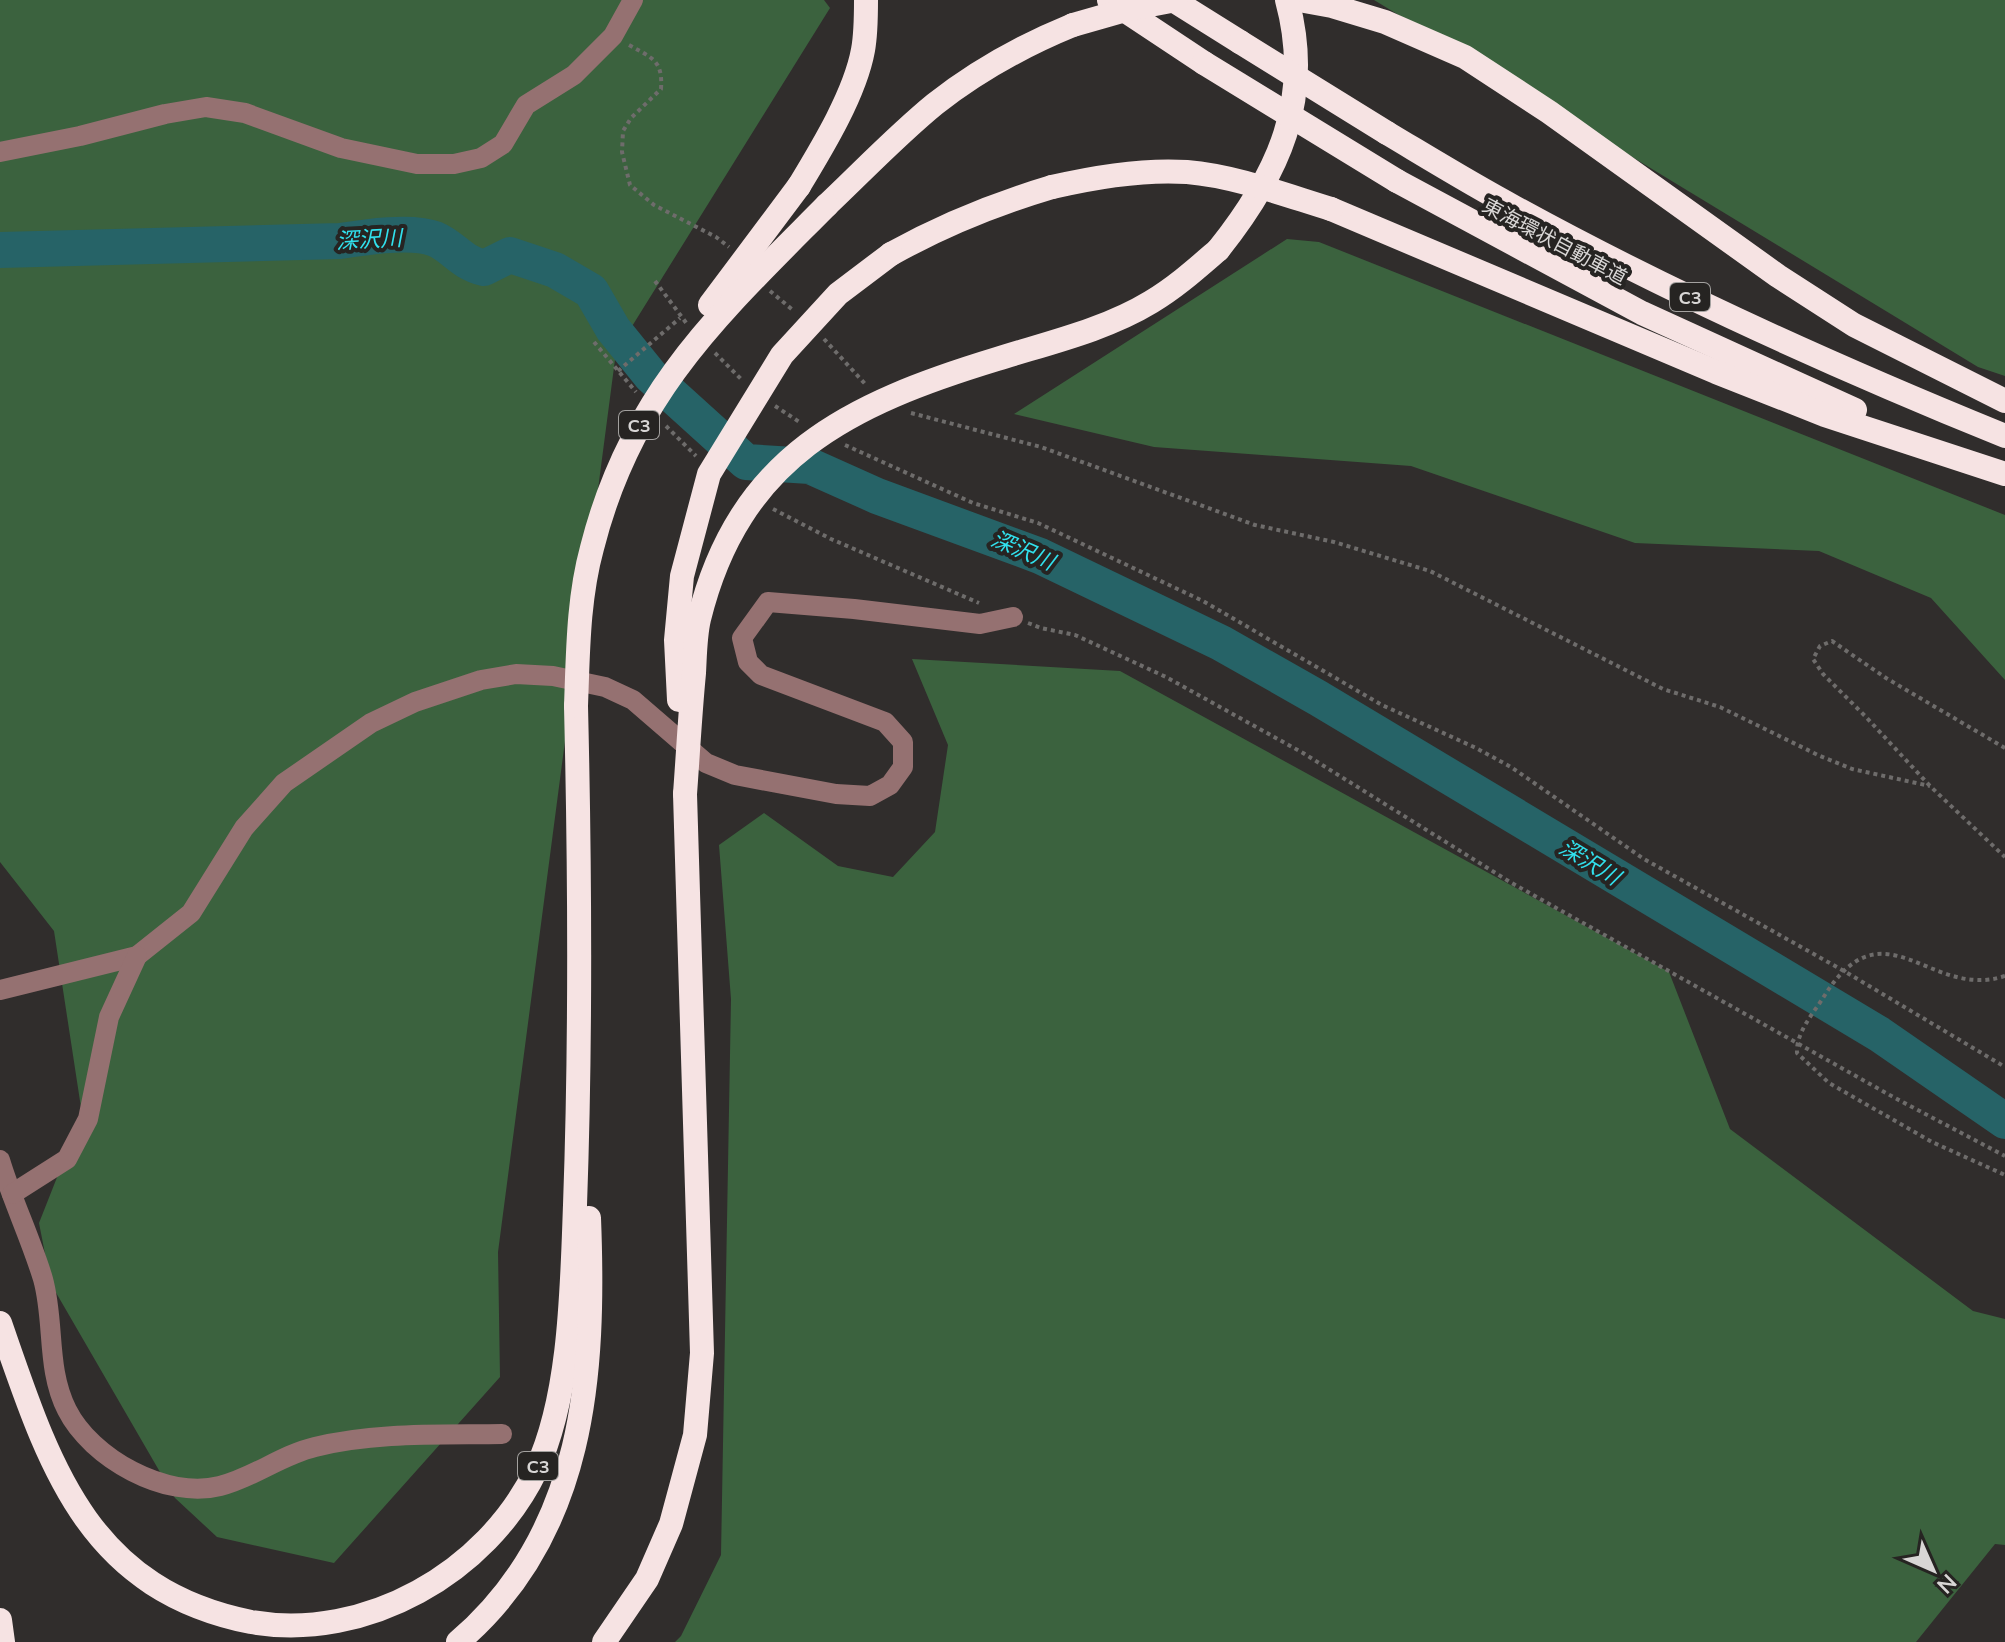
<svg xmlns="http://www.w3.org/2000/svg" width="2005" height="1642" font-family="Mulish,'Noto Sans JP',sans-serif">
<rect width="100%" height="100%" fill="#302d2c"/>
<g fill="#3b623e">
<polygon points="0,0 824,0 830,8 616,352 498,1252 500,1377 334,1563 217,1537 175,1498 51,1284 39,1223 82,1114 54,931 0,862"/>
<polygon points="1374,0 2005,0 2005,376 1978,367"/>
<polygon points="1287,239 1319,242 2005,515 2005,680 1931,598 1819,551 1635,543 1411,466 1154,447 1014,414"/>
<polygon points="912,659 1120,671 1669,972 1730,1129 1973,1311 2005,1319 2005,1545 1995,1544 1916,1642 675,1642 681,1636 721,1555 731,999 719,845 764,813 838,866 893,877 935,832 948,745"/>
</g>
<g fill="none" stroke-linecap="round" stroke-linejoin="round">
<path stroke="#266367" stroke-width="36" d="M0 250 340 241C365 237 412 230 435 239 454 247 460 262 484 268L510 255 555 270 591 291 613 329 651 376 746 462 810 466 877 496 1040 556 1221 643 1318 698 1879 1034 2005 1121"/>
<g stroke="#6e6c6b" stroke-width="4" stroke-dasharray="4 4" stroke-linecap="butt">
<path d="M629 45C652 58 663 60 661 89L631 118 623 131 622 152 630 185 654 205 716 237 729 247"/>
<polyline points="655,281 687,324"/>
<polyline points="770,291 794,311"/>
<polyline points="824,339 867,386"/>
<polyline points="594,342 636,392"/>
<polyline points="715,353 743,381"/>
<polyline points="618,371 680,318"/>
<polyline points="775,406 801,423"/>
<polyline points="911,413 1041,447 1255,525 1334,542 1430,571 1663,689 1720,707 1820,756 1852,769 1930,786"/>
<polyline points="666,426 696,456"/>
<polyline points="845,445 973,503 1038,523 1203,601 1382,705 1476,748 1511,767 1644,859 1844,971 2005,1067"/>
<polyline points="773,509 831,539 979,603"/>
<polyline points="1028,623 1041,628 1075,635 1166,677 1303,753 1510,882 1895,1098 2005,1156"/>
<polyline points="2005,748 1886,678 1832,641 1820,646 1813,659 1823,674 1866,717 1930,786 2005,857"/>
<path d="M2005 976C1929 1001 1884 899 1823 998 1812 1015 1796 1033 1797 1053L1829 1083 1932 1142 2005 1175"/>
</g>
<g stroke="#957171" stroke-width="20">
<polyline points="0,152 80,136 165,114 206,107 245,113 341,148 417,164 454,164 481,158 503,144 526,105 574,75 613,36 633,0"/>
<polyline points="0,990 137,956 191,913 244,828 284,783 371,723 415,702 481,680 516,674 553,676 605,687 633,700 706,763 735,775 836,794 870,796 890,785 903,767 903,742 885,722 761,675 748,662 742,638 768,602 854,609 980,624 1013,617"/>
<path d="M0 1160C12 1200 31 1239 43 1279 55 1322 46 1369 67 1410 91 1458 166 1500 220 1486 253 1478 281 1455 315 1447 375 1432 441 1435 502 1434"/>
<polyline points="12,1194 67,1159 88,1119 109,1017 137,956"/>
</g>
<g stroke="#f6e3e3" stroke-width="24">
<polyline points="1109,0 1204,63"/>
<polyline points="1173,0 1240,42"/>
<polyline points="1299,0 1332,6 1385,22 1465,57 1549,112 1778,276 1854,325 2005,401"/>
<path d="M1387 133C1429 158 1471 184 1514 207 1672 294 1838 368 2005 436"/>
<polyline points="1397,181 1642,313 1855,410"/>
<path d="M799 186C822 148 855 94 863 50 866 34 866 16 866 0"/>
<path d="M827 205C862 172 897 135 935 104 977 71 1024 45 1073 25"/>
<polyline points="1331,209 1716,372 1825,415 2005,474"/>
<path d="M1218 250C1278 175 1314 99 1287 0"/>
<path d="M891 254C943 225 995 204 1052 187"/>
<path d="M0 1323C49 1464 86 1589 251 1622 366 1642 487 1572 536 1470 571 1396 572 1286 575 1205 581 1039 580 872 576 706"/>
<polyline points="0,1620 3,1642"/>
<path d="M458 1642C586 1533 595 1373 589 1218"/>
<polyline points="604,1642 647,1579 671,1524 695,1435 702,1353 685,794"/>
</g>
<g stroke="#f6e3e3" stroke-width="24">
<polyline points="1073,25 1129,9 1176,0"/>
<polyline points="1240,42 1387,133"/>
<polyline points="1204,63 1397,181"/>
<path d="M1052 187C1095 177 1143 169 1187 172 1235 176 1285 195 1331 209"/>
<polyline points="710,305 799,186"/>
<polyline points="679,700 676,640 682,576 709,474 782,355 838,294 891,254"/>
<path d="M576 706C578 653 578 599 592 548 631 393 719 314 827 205"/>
<path d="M685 794C688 754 690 714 694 673 695 655 695 636 699 619 739 456 849 404 997 359 1048 343 1105 330 1151 302 1176 287 1196 269 1218 250"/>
</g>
</g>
<g text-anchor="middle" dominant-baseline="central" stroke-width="8" stroke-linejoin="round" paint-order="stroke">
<g fill="#262422" stroke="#a3a19f" stroke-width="2">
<rect x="1670" y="283" width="40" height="28" rx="6"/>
<rect x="619" y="411" width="40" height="28" rx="6"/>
<rect x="518" y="1452" width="40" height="28" rx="6"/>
</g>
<g font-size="18" font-weight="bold" fill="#d8d6d5">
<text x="1690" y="297">C3</text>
<text x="639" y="425">C3</text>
<text x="538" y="1466">C3</text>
</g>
<g font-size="20" fill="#d8d6d5" stroke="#262422">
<text transform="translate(1555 241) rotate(28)">東海環状自動車道</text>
</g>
<g font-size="22" font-style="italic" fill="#31e1ed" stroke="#262422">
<text transform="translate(369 239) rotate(-3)">深沢川</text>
<text transform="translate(1023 550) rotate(23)">深沢川</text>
<text transform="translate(1590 862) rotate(31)">深沢川</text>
</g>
</g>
<g transform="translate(1933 1570) rotate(135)" stroke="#262422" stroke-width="6" paint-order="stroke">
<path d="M0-6L14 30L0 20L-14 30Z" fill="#d8d6d5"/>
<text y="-12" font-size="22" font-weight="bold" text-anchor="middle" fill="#d8d6d5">N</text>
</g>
</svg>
